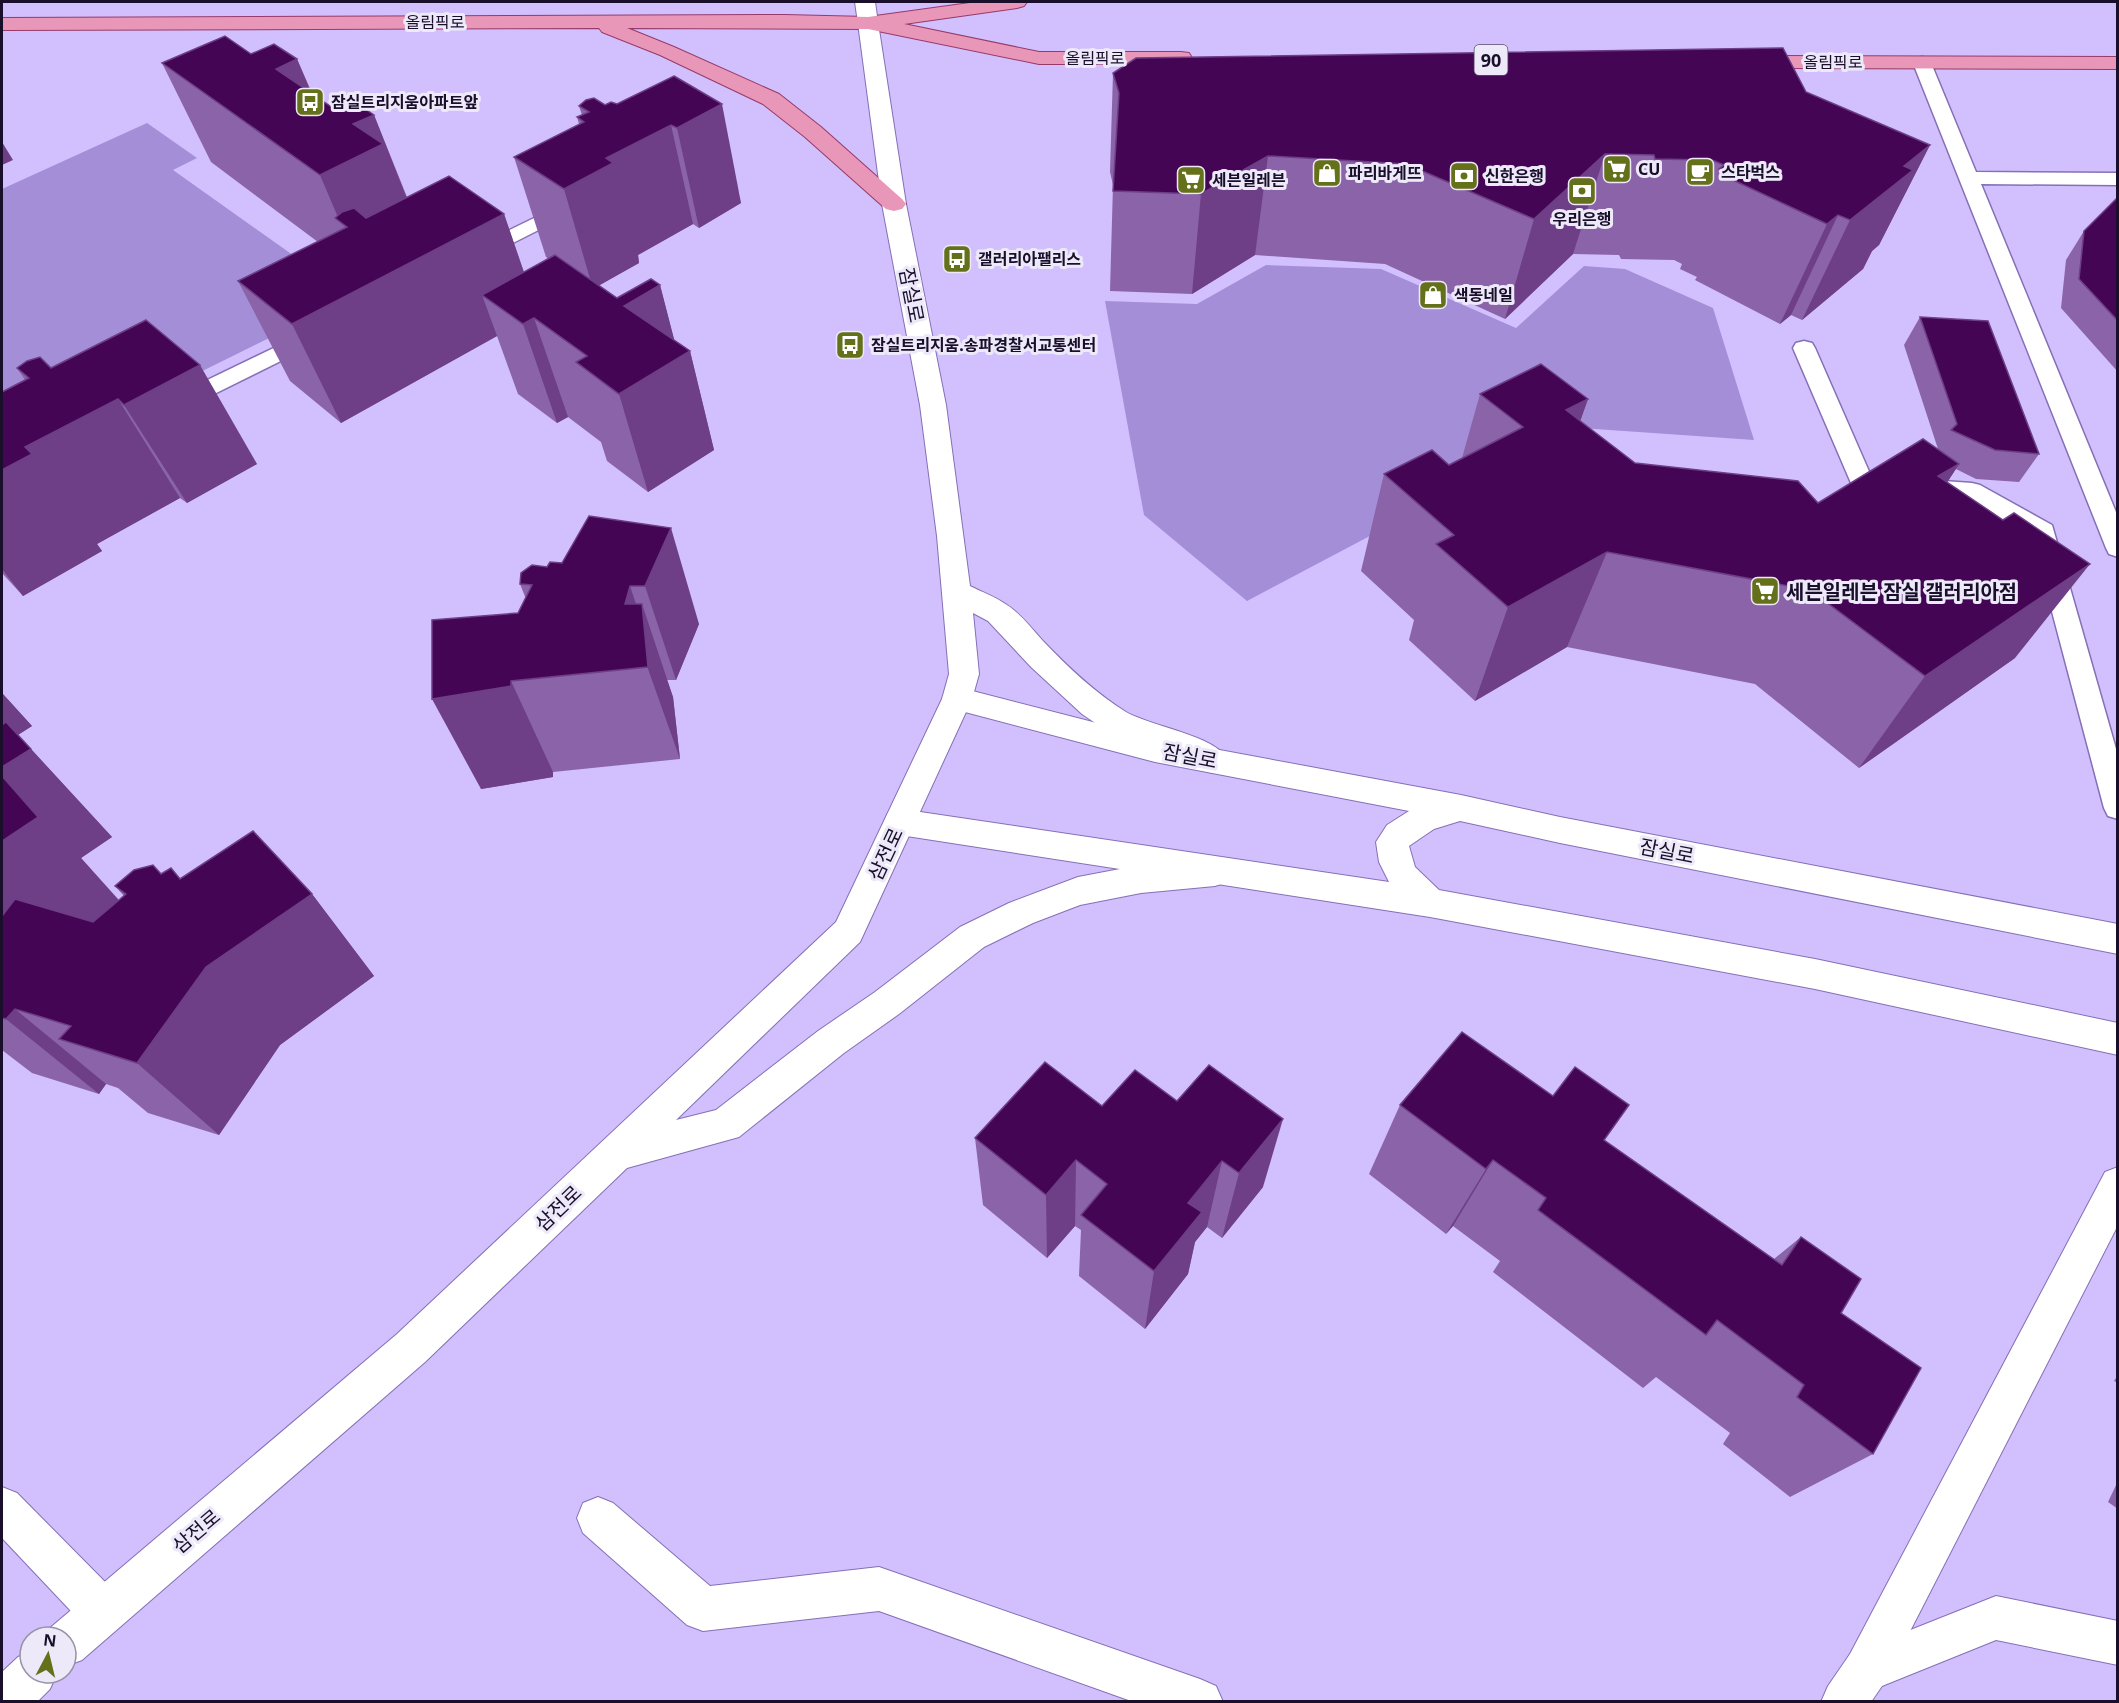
<svg xmlns="http://www.w3.org/2000/svg" width="2119" height="1703" font-family="'Noto Sans','Noto Sans KR',sans-serif">
<rect width="100%" height="100%" fill="#d1c0fd"/>
<g fill="#a48ed8">
<polygon points="147,123 197,158 173,170 352,297 2,470 2,189"/>
<polygon points="1266,265 1381,269 1516,328 1584,266 1625,269 1713,308 1754,440 1566,427 1438,500 1247,601 1144,515 1105,301 1197,304"/>
</g>
<g fill="none" stroke-linecap="round" stroke-linejoin="round">
<g stroke="#856fb6" stroke-width="3">
<g id="service">
<polygon points="1922,57 1929,59 1931,63 1976,172 2118,173 2118,185 1981,184 2118,517 2118,557 2109,554 2106,548 1913,63 1915,59"/>
<polygon points="571,200 578,202 581,206 578,210 485,257 478,259 471,257 468,253 471,249"/>
<polygon points="311,330 319,332 322,337 319,342 186,408 178,411 170,408 167,403 170,398"/>
<polygon points="1804,341 1812,343 1815,348 1871,476 1972,483 1980,485 2052,525 2118,756 2118,819 2108,816 2104,808 2032,536 1967,499 1854,490 1793,348 1796,343"/>
</g>
</g>
<g stroke="#856fb6" stroke-width="2">
<g id="pedestrian">
<polygon points="2118,1167 2118,1225 1882,1686 1866,1693 1850,1686 1843,1670 1850,1654 2105,1172"/>
<polygon points="598,1497 613,1503 710,1586 879,1567 1200,1679 1216,1686 1223,1702 1134,1702 879,1611 703,1631 687,1625 583,1533 577,1518 583,1503"/>
</g>
</g>
<g stroke="#856fb6" stroke-width="2">
<g id="minor">
<polygon points="2,1487 17,1493 118,1595 124,1611 118,1627 102,1633 86,1627 2,1538"/>
<polygon points="1996,1596 2118,1621 2118,1665 1996,1640 1882,1686 1871,1702 1821,1702 1828,1686 1850,1654"/>
</g>
</g>
<g stroke="#856fb6" stroke-width="2">
<g id="tertiary">
<polygon points="855,2 875,2 878,23 875,27 868,29 861,27 858,23"/>
<polygon points="957,687 1155,738 1461,795 1560,817 2118,924 2118,954 1560,843 1460,821 1434,829 1409,846 1415,867 1439,890 1815,959 2118,1023 2118,1055 1815,989 1430,917 900,835 888,831 884,822 888,813 900,809 1389,882 1379,862 1376,842 1387,825 1409,811 1155,762 946,707 942,699 946,691"/>
</g>
</g>
<g stroke="#856fb6" stroke-width="2">
<g id="secondary">
<path d="M868 17 875 19 878 23 906 204 946 405 970 586C982 592 996 597 1007 605 1020 613 1032 629 1043 641 1068 667 1095 693 1126 712 1152 727 1215 735 1228 760L1223 769 1212 773 1178 757 1147 748 1107 731 1082 714 1031 667 988 621 973 613 979 674 972 699 860 942 676 1120 716 1110 818 1031 875 992 960 927 1009 903 1078 877 1141 865 1215 858 1227 862 1232 872 1227 882 1215 886 1141 893 1080 905 1033 923 984 947 899 1014 844 1053 739 1137 627 1168 425 1362 82 1660 66 1666V1637H47L50 1628 397 1334 836 922 942 699 949 674 937 536 920 405 882 204 858 23 861 19Z"/>
<polygon points="30,1652 30,1673 57,1673 50,1689 37,1702 2,1702 2,1672 18,1657"/>
</g>
</g>
<g stroke="#963a69" stroke-width="2">
<g id="primary">
<polygon points="977,2 1027,2 1024,6 1017,8 904,24 1039,52 1181,52 1189,53 1192,58 1189,63 1181,64 1039,64 868,29 627,28 674,47 779,94 821,127 902,199 906,204 902,209 894,211 886,209 805,137 763,104 660,55 602,32 599,28 2,30 2,18 785,15 868,17"/>
<polygon points="1745,56 2118,57 2118,69 1745,68 1737,67 1734,62 1737,57"/>
</g>
</g>
<use href="#service" fill="#fff" fill-rule="evenodd"/>
<use href="#pedestrian" fill="#fff" fill-rule="evenodd"/>
<use href="#minor" fill="#fff" fill-rule="evenodd"/>
<use href="#tertiary" fill="#fff" fill-rule="evenodd"/>
<use href="#secondary" fill="#fff" fill-rule="evenodd"/>
<use href="#primary" fill="#e997b9" fill-rule="evenodd"/>
</g>
<g fill="#8a63a8">
<polygon points="251,54 297,59 312,93 333,108 374,115 407,197 504,214 524,272 549,259 546,257 514,157 579,124 577,117 582,115 579,106 617,104 674,76 741,203 699,228 693,224 638,255 639,263 599,285 617,298 660,285 674,340 690,351 714,450 648,492 607,461 601,442 568,417 557,423 518,394 497,336 341,423 290,381 238,281 318,242 211,162 162,63"/>
<polygon points="1113,73 1806,92 1930,145 1879,245 1872,251 1863,269 1802,320 1791,315 1780,324 1695,280 1697,277 1680,269 1682,264 1674,260 1621,259 1619,255 1573,254 1505,319 1385,264 1255,255 1192,294 1110,291 1113,185 1110,172"/>
<polygon points="2118,197 2118,372 2061,308 2066,260 2084,231"/>
<polygon points="1920,317 2039,454 2019,482 1976,479 1956,469 1947,482 2015,658 1859,768 1755,684 1567,647 1475,701 1409,640 1414,620 1361,571 1384,474 1449,465 1462,458 1480,394 1588,399 1580,421 1635,463 1818,503 1938,449 1904,345"/>
<polygon points="17,368 51,368 257,464 187,503 180,498 97,544 102,551 23,596 2,573 2,392 25,380"/>
<polygon points="589,516 699,624 676,680 667,680 673,697 680,759 553,772 553,777 481,789 518,613 526,599 520,584 547,567 562,563"/>
<polygon points="2,693 32,726 18,735 112,837 81,858 119,900 124,896 115,886 161,874 181,879 312,894 374,976 280,1045 219,1135 148,1113 118,1088 106,1084 99,1094 32,1073 2,1050"/>
<polygon points="1135,1070 1263,1187 1222,1238 1207,1227 1195,1242 1188,1274 1145,1329 1079,1276 1081,1230 1075,1226 1047,1258 983,1205 975,1138 1102,1106"/>
<polygon points="1400,1105 1604,1140 1774,1259 1801,1237 1841,1313 1873,1454 1790,1497 1723,1444 1730,1433 1656,1377 1643,1388 1493,1272 1500,1261 1453,1226 1446,1234 1369,1174"/>
<polygon points="2118,1375 2118,1383 2114,1381"/>
<polygon points="2118,1481 2118,1509 2108,1502"/>
</g>
<g fill="#6e3e87">
<polygon points="297,59 339,159 276,69"/>
<polygon points="722,104 741,203 699,228 677,128"/>
<polygon points="374,115 413,214 347,227 340,222 320,175 353,124"/>
<polygon points="671,125 693,224 638,255 639,263 593,289 564,189 606,158"/>
<polygon points="2,142 13,160 2,165"/>
<polygon points="1930,145 1879,245 1872,251 1863,269 1802,320 1850,220 1904,166"/>
<polygon points="1605,154 1573,254 1505,319 1534,219"/>
<polygon points="1268,156 1255,255 1192,294 1201,194"/>
<polygon points="504,214 538,314 482,295 497,336 341,423 292,324"/>
<polygon points="1838,215 1791,315 1780,324 1827,224"/>
<polygon points="660,285 679,358 690,351 714,450 648,492 619,394 624,306"/>
<polygon points="534,318 568,417 557,423 523,324"/>
<polygon points="200,365 257,464 187,503 124,405"/>
<polygon points="118,399 180,498 97,544 102,551 23,596 2,569 2,470 25,447"/>
<polygon points="1588,399 1553,498 1566,410"/>
<polygon points="1959,464 1897,561 1938,476"/>
<polygon points="671,528 699,624 676,680 645,586"/>
<polygon points="1607,552 1567,647 1475,701 1508,607"/>
<polygon points="2090,564 2015,658 1859,768 1925,676"/>
<polygon points="630,586 645,631 642,604 673,697 680,759 625,604"/>
<polygon points="511,681 553,772 553,777 481,789 432,699"/>
<polygon points="2,693 32,726 2,745"/>
<polygon points="31,749 112,837 81,858 121,903 14,976 2,965 2,767"/>
<polygon points="171,868 239,944 312,894 374,976 280,1045 219,1135 137,1063 206,967 230,951"/>
<polygon points="15,1009 106,1084 99,1094 6,1019"/>
<polygon points="1283,1119 1263,1187 1222,1238 1239,1173"/>
<polygon points="1076,1160 1075,1226 1047,1258 1046,1195"/>
<polygon points="1493,1160 1453,1226 1446,1234 1486,1169"/>
<polygon points="1222,1161 1207,1227 1195,1242 1188,1274 1145,1329 1154,1271 1188,1203"/>
</g>
<g fill="#440654" stroke="#6e3e87" stroke-width="1.5">
<polygon points="225,36 251,54 274,44 297,59 276,69 333,108 351,99 374,115 353,124 383,144 320,175 162,63"/>
<polygon points="1783,48 1806,92 1930,145 1904,166 1913,170 1850,220 1838,215 1827,224 1735,181 1739,178 1719,169 1724,165 1712,160 1655,159 1654,155 1605,154 1534,219 1406,164 1268,156 1201,194 1113,191 1119,93 1113,73 1136,58"/>
<polygon points="674,76 722,104 677,128 671,125 606,158 613,163 564,189 514,157 584,122 577,117 589,112 579,106 586,100 594,98 605,105 611,102 617,104"/>
<polygon points="449,176 504,214 292,324 238,281 347,227 335,218 342,212 354,208 366,218"/>
<polygon points="2118,197 2118,321 2079,279 2084,231"/>
<polygon points="555,255 617,298 651,279 660,285 624,306 690,351 619,394 576,362 587,356 534,318 523,324 482,295"/>
<polygon points="1920,317 1988,321 2039,454 1995,450 1951,430 1957,424"/>
<polygon points="146,320 200,365 124,405 118,399 25,447 32,454 2,470 2,392 29,378 17,368 27,361 40,357 51,368"/>
<polygon points="1541,364 1588,399 1566,410 1635,463 1798,481 1818,503 1923,439 1959,464 1938,476 2003,520 2014,513 2090,564 1925,676 1810,590 1607,552 1508,607 1436,544 1454,535 1384,474 1432,450 1449,465 1523,427 1480,394"/>
<polygon points="589,516 671,528 645,586 630,586 625,604 642,604 648,667 511,681 511,686 432,699 432,620 518,613 532,585 520,584 521,573 532,565 547,567 550,562 562,563"/>
<polygon points="6,722 31,749 2,767 2,725"/>
<polygon points="2,776 38,817 2,841"/>
<polygon points="253,831 312,894 206,967 137,1063 59,1039 71,1026 15,1009 6,1019 2,1018 2,916 15,899 93,922 126,894 115,886 134,870 153,865 161,874 171,868 180,879"/>
<polygon points="1462,1032 1553,1096 1575,1067 1629,1105 1604,1140 1782,1265 1801,1237 1861,1279 1841,1313 1921,1368 1873,1454 1797,1397 1804,1385 1717,1320 1706,1335 1538,1210 1546,1198 1493,1160 1486,1169 1400,1105"/>
<polygon points="1045,1062 1102,1106 1135,1070 1177,1101 1209,1065 1283,1119 1239,1173 1222,1161 1188,1203 1202,1212 1154,1271 1081,1215 1107,1184 1076,1160 1046,1195 975,1138"/>
</g>
<defs>
<g id="bus-square" transform="scale(1.5)"><rect x="-9" y="-9" width="18" height="18" rx="4" fill="#65701a" stroke="#ede9f9"/><path d="M-5-6H5V4H4V6H2V4H-2V6H-4V4H-5ZM-3.5-4V0h7V-4ZM-3.5 1.2v1.5H-2V1.2ZM2 1.2v1.5H3.5V1.2Z" fill="#fff"/></g>
<g id="supermarket-square" transform="scale(1.5)"><rect x="-9" y="-9" width="18" height="18" rx="4" fill="#65701a" stroke="#ede9f9"/><path d="M-6-5.5h2.5l.6 2H6L4.5 2H-2.5L-4.4-4H-6ZM-1.5 3.2a1.3 1.3 0 1 0 .1 0ZM3 3.2a1.3 1.3 0 1 0 .1 0Z" fill="#fff"/></g>
<g id="cafe-square" transform="scale(1.5)"><rect x="-9" y="-9" width="18" height="18" rx="4" fill="#65701a" stroke="#ede9f9"/><path d="M-5.5-4.5H6V0H3Q3 3.5 0 3.5H-2.5Q-5.5 3.5-5.5 0ZM3-3.2v2h1.7v-2ZM-6 4.5H4V6H-6Z" fill="#fff"/></g>
<g id="shop-square" transform="scale(1.5)"><rect x="-9" y="-9" width="18" height="18" rx="4" fill="#65701a" stroke="#ede9f9"/><path d="M-5-2.5h2.3a2.7 3.5 0 0 1 5.4 0H5L5.5 6h-11ZM-1.5-2.5h3a1.5 2.3 0 0 0-3 0Z" fill="#fff"/></g>
<g id="bank-square" transform="scale(1.5)"><rect x="-9" y="-9" width="18" height="18" rx="4" fill="#65701a" stroke="#ede9f9"/><path d="M-6-4H6V4H-6ZM0-2.3a2.3 2.3 0 1 0 0 4.6a2.3 2.3 0 1 0 0-4.6Z" fill="#fff"/></g>
</defs>
<g fill-rule="evenodd">
<use href="#bus-square" x="310" y="102"/>
<use href="#supermarket-square" x="1617" y="169"/>
<use href="#cafe-square" x="1700" y="172"/>
<use href="#shop-square" x="1327" y="173"/>
<use href="#bank-square" x="1464" y="176"/>
<use href="#supermarket-square" x="1191" y="180"/>
<use href="#bank-square" x="1582" y="191"/>
<use href="#bus-square" x="957" y="259"/>
<use href="#shop-square" x="1433" y="295"/>
<use href="#bus-square" x="850" y="345"/>
<use href="#supermarket-square" x="1765" y="591"/>
</g>
<g text-anchor="middle" dominant-baseline="central" stroke-width="6" stroke-linejoin="round" paint-order="stroke">
<g font-size="16" fill="#190f2b" stroke="#ede9f9">
<text x="435" y="22">올림픽로</text>
<text x="1095" y="58">올림픽로</text>
<text x="1833" y="62">올림픽로</text>
</g>
<g font-size="16" font-weight="bold" fill="#190f2b" stroke="#ede9f9" text-anchor="start">
<text x="331" y="102">잠실트리지움아파트앞</text>
<text x="1638" y="169">CU</text>
<text x="1721" y="172">스타벅스</text>
<text x="1348" y="173">파리바게뜨</text>
<text x="1485" y="176">신한은행</text>
<text x="1212" y="180">세븐일레븐</text>
<text x="1582" y="219" text-anchor="middle">우리은행</text>
<text x="978" y="259">갤러리아팰리스</text>
<text x="1454" y="295">색동네일</text>
<text x="871" y="345">잠실트리지움.송파경찰서교통센터</text>
</g>
<rect fill="#ede9f9" stroke="#595069" stroke-width="1.5" x="1474.5" y="45" width="33" height="30" rx="4.5"/>
<g font-size="18" font-weight="bold" fill="#190f2b">
<text x="1491" y="60">90</text>
</g>
<g font-size="20" fill="#190f2b" stroke="#ede9f9">
<text transform="translate(912 295) rotate(79)">잠실로</text>
<text transform="translate(1190 756) rotate(11)">잠실로</text>
<text transform="translate(1667 851) rotate(11)">잠실로</text>
<text transform="translate(885 854) rotate(-65)">삼전로</text>
<text transform="translate(558 1208) rotate(-44)">삼전로</text>
<text transform="translate(196 1531) rotate(-40)">삼전로</text>
</g>
<g font-size="20" font-weight="bold" fill="#190f2b" stroke="#ede9f9" text-anchor="start">
<text x="1786" y="591">세븐일레븐 잠실 갤러리아점</text>
</g>
</g>
<rect width="2119" height="1703" fill="none" stroke="#190f2b" stroke-width="6"/>
<g transform="translate(48 1655) rotate(7)"><circle r="28" fill="#ede9f9" stroke="#9892a7" stroke-width="1.5"/>
<path d="M0-4.5L10 22L0 15L-10 22Z" fill="#65701a"/>
<text y="-9" font-size="16" font-weight="bold" text-anchor="middle" fill="#190f2b">N</text>
</g>
</svg>
